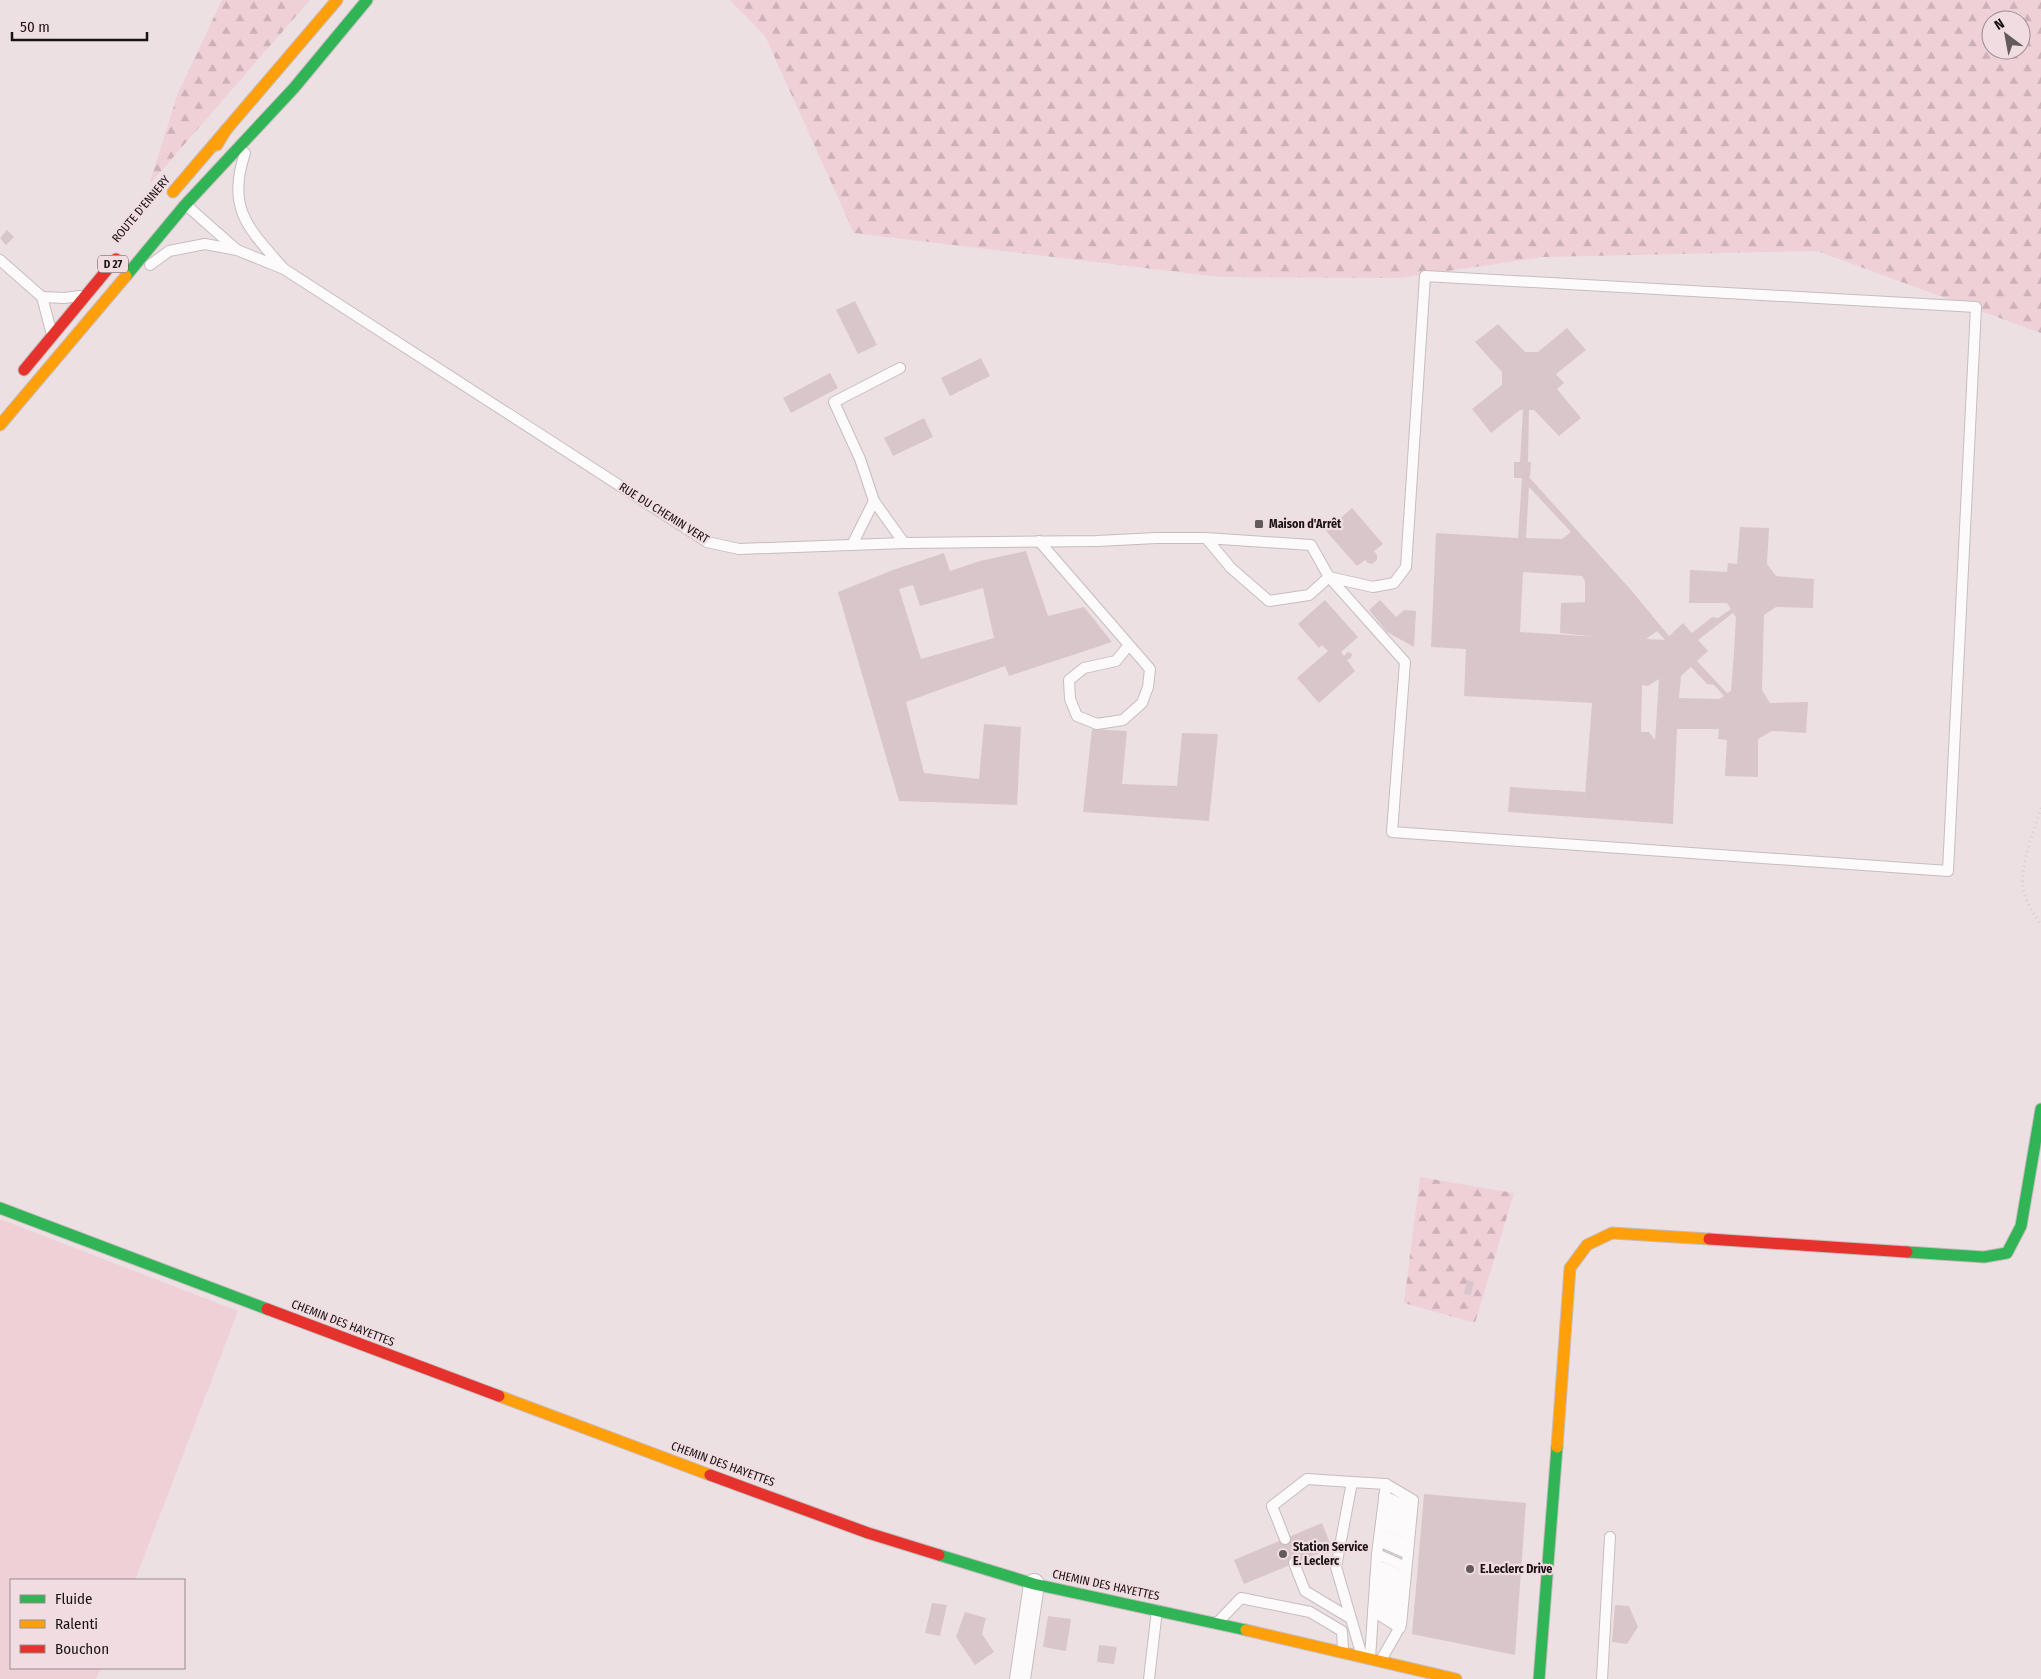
<svg xmlns="http://www.w3.org/2000/svg" width="2041" height="1679" font-family="'Fira Sans Condensed',sans-serif">
<defs>
<pattern id="forest-firs" width="22" height="20" patternUnits="userSpaceOnUse" patternTransform="scale(1.25)"><rect width="22" height="20" fill="#efd0d7"/><path d="M5 1l3.5 6h-7zM16 11l3.5 6h-7z" fill="#ccb2b8"/></pattern>
</defs>
<rect width="100%" height="100%" fill="#ece0e3"/>
<polygon fill="#efd0d7" points="0,1219 238,1311 135,1580 11,1580 11,1668 101,1668 96,1679 0,1679"/>
<g fill="url(#forest-firs)" fill-rule="evenodd">
<polygon points="222,0 310,0 149,185 178,93"/>
<path d="M730 0H2041V333L1817 251 1543 257 1399 278 1220 277 854 233 765 36ZM1991 20H2021V50H1991Z"/>
<polygon points="1420,1177 1514,1193 1475,1323 1404,1303"/>
</g>
<g fill="#d9c6cb" fill-rule="evenodd">
<polygon points="7,230 14,237 6,245 0,238"/>
<polygon points="855,301 877,345 858,354 836,310"/>
<path d="M1498 324 1525 352H1538L1567 328 1586 350 1556 374 1564 383 1557 389 1581 418 1559 436 1534 410H1529L1528 462H1531L1530 477H1529L1631 590 1669 636 1683 623 1692 633 1712 617 1718 618 1731 609 1727 603H1689L1690 570 1727 572 1728 563 1737 564 1740 527 1769 528 1767 564 1776 576 1814 579 1813 608 1776 607 1764 615 1762 690 1770 703 1808 702 1806 733 1772 731 1758 739V777L1725 776 1727 740 1718 739 1719 729H1677L1673 824 1508 812 1510 787 1585 792 1584 808 1592 703 1464 696 1466 649 1431 647 1436 533 1518 538 1522 478H1514V462H1520L1523 410H1520L1491 433 1472 409 1502 385V372L1475 342ZM1529 487 1571 532 1562 539 1526 538ZM1523 572 1582 576 1585 581V602L1561 603 1560 633 1598 637 1520 632ZM1733 613 1736 617 1734 651 1731 691 1727 693 1697 661 1708 651 1698 640ZM1657 631 1665 640 1646 639ZM1691 667 1707 684 1714 685 1724 696 1719 699 1679 698 1681 676ZM1659 679 1655 740 1649 732H1641L1642 685 1648 686Z"/>
<polygon points="981,358 990,376 950,396 941,378"/>
<polygon points="830,373 838,388 791,413 783,398"/>
<polygon points="924,418 933,437 893,456 884,438"/>
<polygon points="1352,508 1383,544 1374,551 1377,555 1377,560 1372,564 1368,563 1365,560 1357,566 1326,531"/>
<path d="M1026 551 1048 616 1084 607 1112 642 1009 676 1005 666 906 702 924 773 979 779 984 724 1021 727 1017 805 899 801 838 592 893 570 944 553 950 571 980 561ZM913 585 920 606 983 588 994 638 921 659 899 589Z"/>
<polygon points="1325,600 1358,637 1341,652 1344,656 1348,652 1352,654 1351,658 1347,660 1355,671 1319,703 1297,678 1328,651 1322,645 1319,648 1298,624"/>
<polygon points="1380,600 1396,617 1404,610 1416,611 1414,647 1387,632 1369,610"/>
<polygon points="1092,729 1127,731 1122,784 1177,786 1182,733 1218,734 1209,821 1083,812"/>
<polygon points="1467,1280 1474,1282 1471,1295 1464,1294"/>
<polygon points="1424,1494 1526,1503 1515,1655 1412,1634"/>
<polygon points="1322,1523 1332,1548 1244,1584 1234,1560"/>
<polygon points="932,1603 947,1605 940,1636 925,1633"/>
<polygon points="1615,1605 1629,1606 1638,1627 1627,1644 1612,1642"/>
<polygon points="965,1612 986,1618 982,1634 994,1652 975,1665 956,1637"/>
<polygon points="1048,1616 1071,1619 1066,1651 1043,1647"/>
<polygon points="1099,1645 1117,1647 1114,1664 1097,1662"/>
</g>
<g fill="none" stroke-linecap="round" stroke-linejoin="round">
<g stroke="#c6bdbf" stroke-width="12">
<g id="lane">
<path d="M245 153C226 209 249 229 283 268"/>
<polyline points="186,205 237,250"/>
<polyline points="0,260 42,297 51,331"/>
<polyline points="150,265 169,251 205,244 237,250 284,269 707,542 739,549 904,543 1097,541 1156,538 1206,538 1311,545 1329,577 1309,595 1269,601 1231,568 1206,538"/>
<polygon points="1425,276 1976,307 1948,871 1392,832 1405,662 1329,577 1373,587 1394,583 1406,567"/>
<polyline points="42,297 64,298 80,296"/>
<polyline points="900,368 834,402 860,459 874,501 904,543"/>
<polyline points="1039,541 1150,669 1148,687 1142,703 1123,720 1097,724 1077,716 1070,699 1069,680 1084,668 1116,661 1129,645"/>
<polyline points="852,545 874,501"/>
<polyline points="1384,1496 1412,1509"/>
<polyline points="1383,1507 1411,1517"/>
<polyline points="1382,1515 1410,1526"/>
<polyline points="1381,1523 1409,1535"/>
<polyline points="1380,1533 1408,1545"/>
<polyline points="1285,1539 1272,1506 1307,1479 1352,1482"/>
<polyline points="1379,1541 1408,1554"/>
<polyline points="1377,1554 1406,1567"/>
<polyline points="1294,1563 1305,1591 1350,1618"/>
<polyline points="1377,1565 1405,1577"/>
<polyline points="1376,1573 1404,1587"/>
<polyline points="1375,1582 1403,1597"/>
<polyline points="1375,1591 1402,1607"/>
<polyline points="1374,1601 1401,1617"/>
<polyline points="1373,1611 1400,1628"/>
<polyline points="1218,1622 1241,1598 1310,1612 1342,1631 1343,1651"/>
<polyline points="1361,1653 1336,1567 1352,1482 1386,1484 1377,1554 1370,1658"/>
<polyline points="1381,1660 1401,1625 1413,1500 1386,1484"/>
<polyline points="1149,1679 1157,1610"/>
<polyline points="1602,1679 1610,1537"/>
</g>
</g>
<g stroke="#c6bdbf" stroke-width="22">
<polyline id="street" points="1020,1679 1034,1584"/>
</g>
<g stroke="#c6bdbf" stroke-width="13">
<g id="fast">
<polyline points="126,276 185,205 294,88 367,0"/>
<polyline points="0,1208 267,1309"/>
<polyline points="1907,1252 1984,1257 2007,1253 2021,1226 2041,1109"/>
<polyline points="939,1555 1034,1584 1246,1630"/>
<polyline points="1539,1679 1557,1447"/>
</g>
</g>
<g stroke="#c6bdbf" stroke-width="13">
<g id="slow">
<polyline points="217,145 226,130 337,0"/>
<polyline points="173,192 226,130"/>
<polyline points="0,425 126,276"/>
<polyline points="499,1396 710,1475"/>
<polyline points="1557,1447 1570,1268 1587,1245 1612,1233 1709,1239"/>
<polyline points="1246,1630 1456,1679"/>
</g>
</g>
<g stroke="#c6bdbf" stroke-width="13">
<g id="jam">
<polyline points="24,370 116,259"/>
<polyline points="1709,1239 1907,1252"/>
<polyline points="267,1309 499,1396"/>
<polyline points="710,1475 868,1533 939,1555"/>
</g>
</g>
<path stroke="#d2cfcf" stroke-width="3" stroke-dasharray="1 4" stroke-linecap="butt" d="M2041 808C2034 829 2020 865 2023 887 2025 901 2033 913 2041 925"/>
<use href="#lane" stroke="#fcfafb" stroke-width="10"/>
<use href="#street" stroke="#fcfafb" stroke-width="20"/>
<use href="#fast" stroke="#30b455" stroke-width="11"/>
<use href="#slow" stroke="#ff9f0a" stroke-width="11"/>
<use href="#jam" stroke="#e5322d" stroke-width="11"/>
</g>
<g fill="#635a5c" stroke="#f0dce1" stroke-width="2">
<rect x="1254" y="519" width="10" height="10" rx="2.5"/>
<circle cx="1283" cy="1554" r="5"/>
<circle cx="1470" cy="1569" r="5"/>
</g>
<g text-anchor="middle" dominant-baseline="central" stroke-width="4.5" stroke-linejoin="round" paint-order="stroke">
<rect fill="#f0dce1" stroke="#5a4f52" stroke-width="1" x="98" y="255.5" width="30" height="17" rx="4"/>
<g font-size="11" font-weight="bold" fill="#191214">
<text x="113" y="264">D 27</text>
</g>
<g font-size="12" fill="#191214" stroke="#f0dce1">
<text transform="translate(141 209) rotate(-50)">ROUTE D'ENNERY</text>
<text transform="translate(664 513) rotate(32)">RUE DU CHEMIN VERT</text>
<text transform="translate(343 1323) rotate(21)">CHEMIN DES HAYETTES</text>
<text transform="translate(723 1464) rotate(20)">CHEMIN DES HAYETTES</text>
<text transform="translate(1106 1585) rotate(12)">CHEMIN DES HAYETTES</text>
</g>
<g font-size="12" font-weight="bold" fill="#191214" stroke="#f0dce1" text-anchor="start">
<text x="1269" y="524">Maison d'Arrêt</text>
<text x="1293" y="1547">Station Service<tspan x="1293" dy="14">E. Leclerc</tspan></text>
<text x="1480" y="1569">E.Leclerc Drive</text>
</g>
</g>
<rect x="10" y="1579" width="175" height="90" fill="#f0dce1" stroke="#9a8b8f"/>
<rect x="20" y="1595" width="25" height="8" fill="#30b455" stroke="#9a8b8f"/>
<text x="55" y="1604" font-size="15" fill="#191214">Fluide</text>
<rect x="20" y="1620" width="25" height="8" fill="#ff9f0a" stroke="#9a8b8f"/>
<text x="55" y="1629" font-size="15" fill="#191214">Ralenti</text>
<rect x="20" y="1645" width="25" height="8" fill="#e5322d" stroke="#9a8b8f"/>
<text x="55" y="1654" font-size="15" fill="#191214">Bouchon</text>
<g transform="translate(2006 35) rotate(328)"><circle r="24" fill="#f0dce1" stroke="#9a8b8f"/>
<path d="M0-4L9 19L0 12L-9 19Z" fill="#635a5c"/>
<text y="-8" font-size="14" font-weight="bold" text-anchor="middle" fill="#191214">N</text>
</g>
<path d="M12 32v8h135v-8" fill="none" stroke="#191214" stroke-width="2.5"/>
<text x="20" y="32" font-size="15" fill="#191214" stroke="#f0dce1" stroke-width="4" paint-order="stroke">50 m</text>
</svg>
